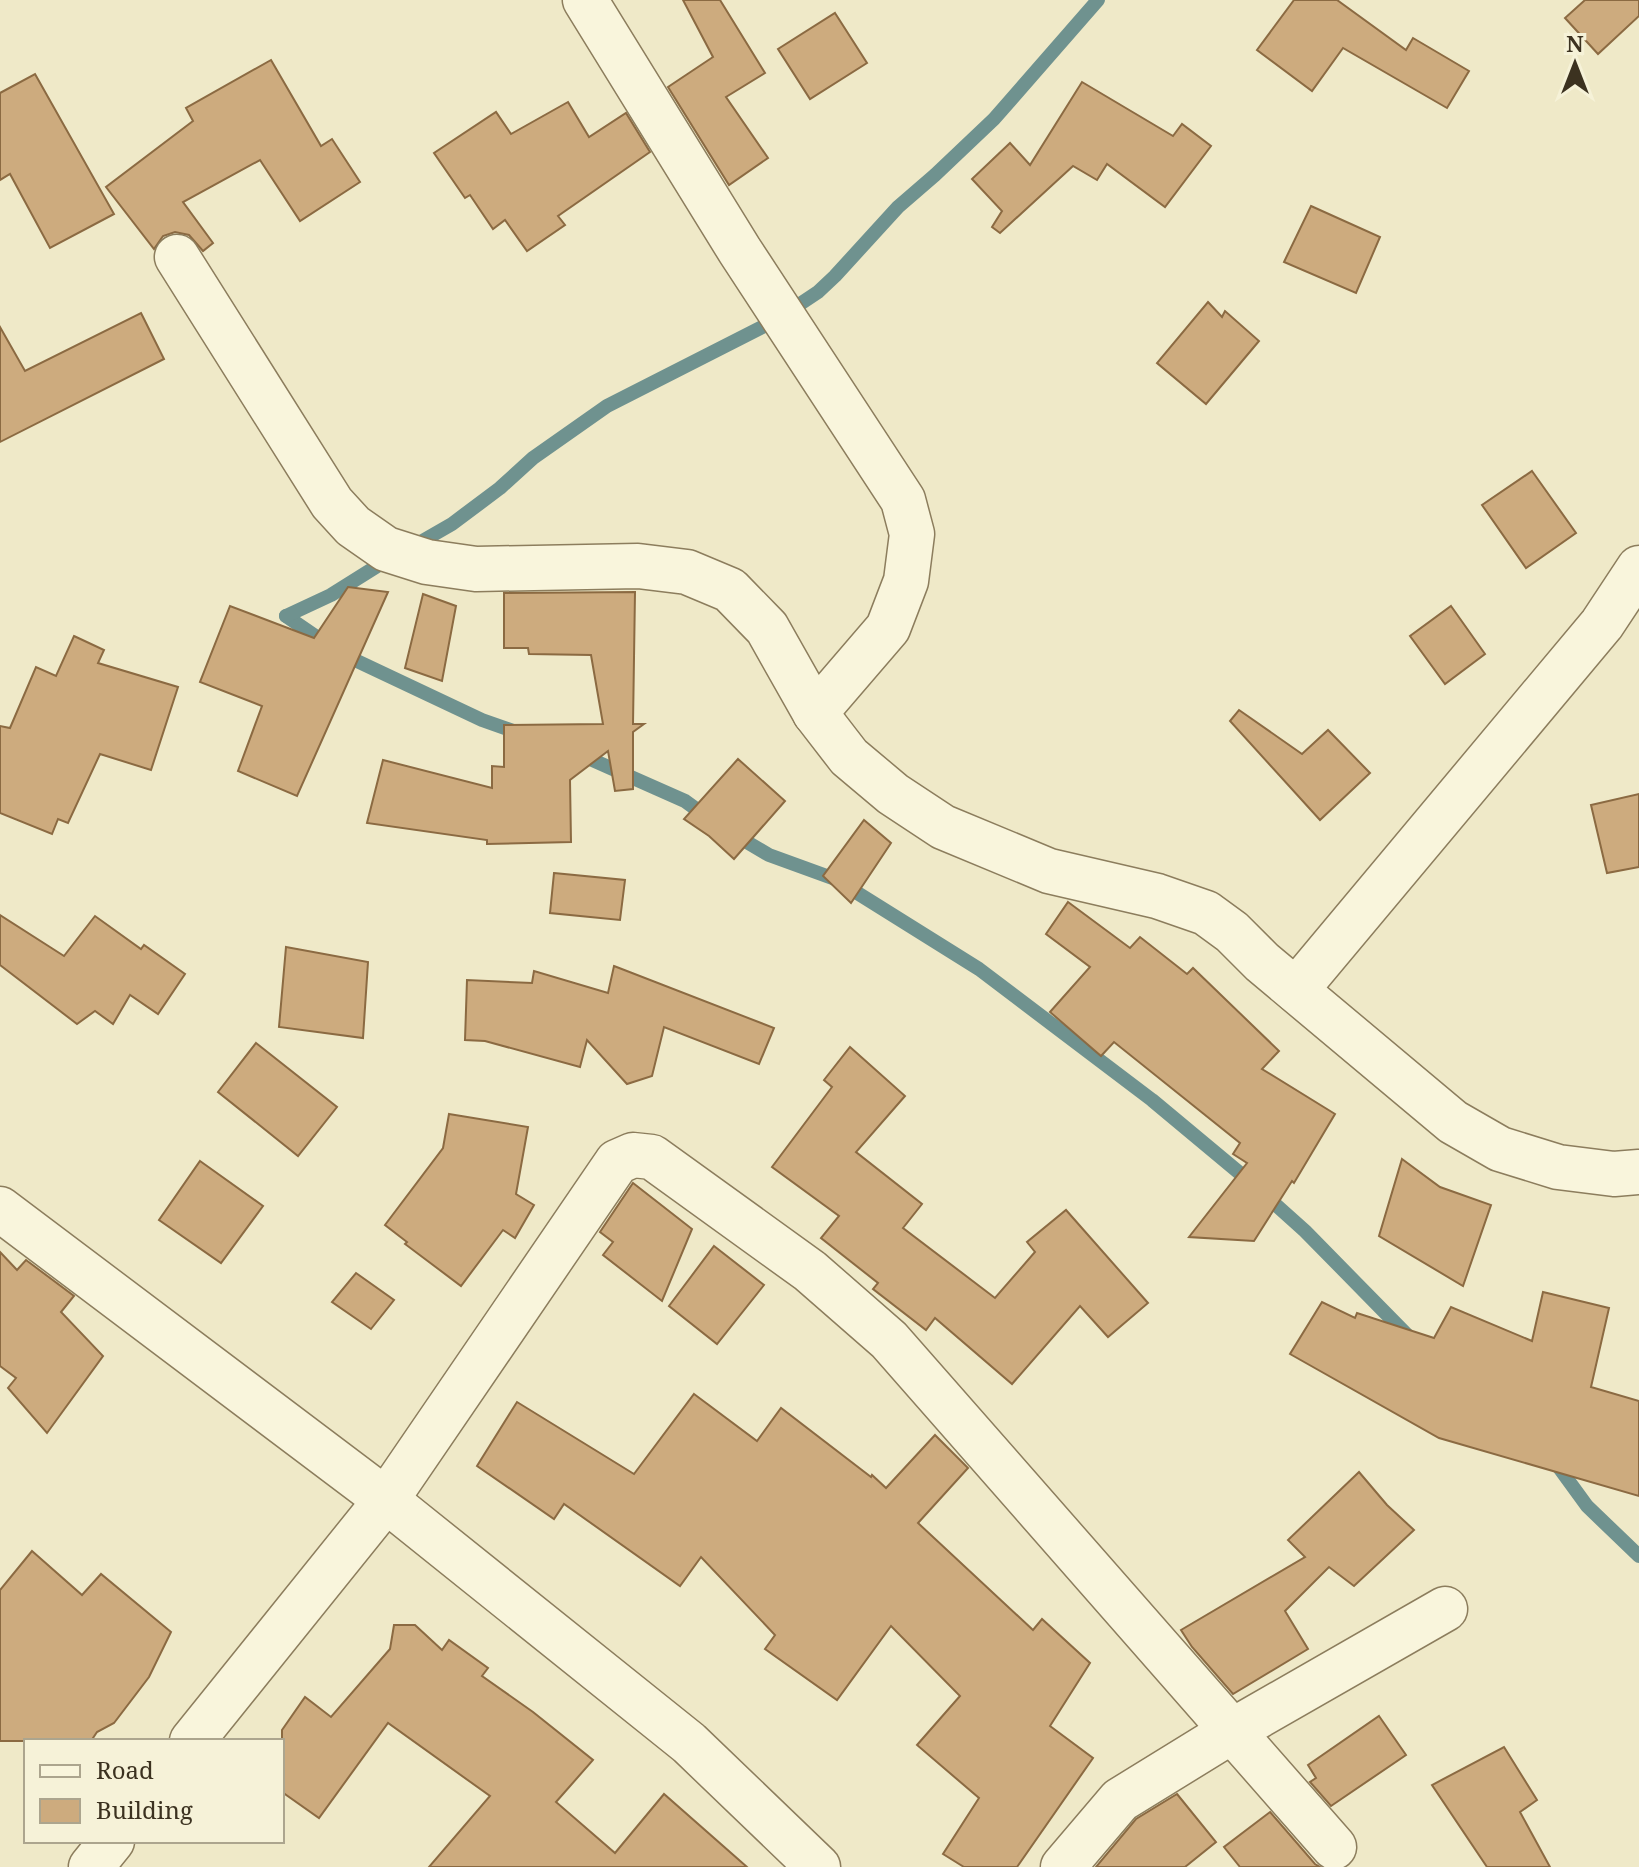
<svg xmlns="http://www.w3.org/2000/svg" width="1639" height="1867" font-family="'Noto Serif',serif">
<rect width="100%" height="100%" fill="#efe9c8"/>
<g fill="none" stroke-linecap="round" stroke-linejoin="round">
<g stroke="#6f928f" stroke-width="14">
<polyline points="412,547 452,524 500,488 533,458 607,406 776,320 818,292 835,276 898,207 935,175 994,119 1098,0"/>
<polyline points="286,616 340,653 482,720 522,734"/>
<polyline points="286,616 331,595 390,558"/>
<polyline points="579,754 685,801 707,817"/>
<polyline points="735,835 769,855 835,879 979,969 1152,1100 1248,1180 1305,1231 1412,1340"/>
<polyline points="1552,1458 1587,1506 1639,1556"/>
</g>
</g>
<g fill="#cdab7e" stroke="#8b6a42" stroke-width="2">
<polygon points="683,0 720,0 765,73 726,97 768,158 729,185 668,87 713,57"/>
<polygon points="1294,0 1337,0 1406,50 1413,38 1469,71 1447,108 1343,48 1312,91 1257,50"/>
<polygon points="1585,0 1639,0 1639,16 1598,54 1565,18"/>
<polygon points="835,13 867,63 810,99 778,49"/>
<polygon points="271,60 321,146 332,139 360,182 300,221 260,160 183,202 213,243 203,251 189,235 175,232 163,236 154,249 106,187 193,121 186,108"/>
<polygon points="35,74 114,214 50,248 10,174 0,180 0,93"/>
<polygon points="1082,82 1173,136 1182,124 1211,146 1165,207 1107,164 1097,180 1073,166 1000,233 992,227 1002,211 972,179 1010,143 1030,165"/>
<polygon points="568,102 589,137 626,113 650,152 558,216 565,225 527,251 505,220 493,229 470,195 465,198 434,153 496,112 511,134"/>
<polygon points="1311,206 1380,237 1356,293 1284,262"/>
<polygon points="1208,302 1222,317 1225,311 1259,341 1206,404 1157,363"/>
<polygon points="141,313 164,359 0,442 0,327 25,371"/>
<polygon points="1532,471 1576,533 1526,568 1482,505"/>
<polygon points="348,587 388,592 297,796 238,771 262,706 200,682 230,606 314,638"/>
<polygon points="635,592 633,724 644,724 633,732 633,789 615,791 608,751 570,780 571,842 487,844 487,840 367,823 383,760 492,788 492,766 504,767 504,725 603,724 591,655 529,654 528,648 504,648 504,593"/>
<polygon points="423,594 456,606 442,681 405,668"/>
<polygon points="1451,606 1485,654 1445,684 1410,636"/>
<polygon points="74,636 104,650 98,663 178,687 151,770 100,754 68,823 58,819 52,834 0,813 0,726 10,728 36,667 56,676"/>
<polygon points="1239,710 1302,754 1328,730 1370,773 1320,820 1230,721"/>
<polygon points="738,759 785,801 734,859 709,836 684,819"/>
<polygon points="1639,794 1639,867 1607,873 1591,805"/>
<polygon points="864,820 891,843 851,903 823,876"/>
<polygon points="554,873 625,880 620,920 550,913"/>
<polygon points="1068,902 1130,948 1140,937 1187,974 1193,968 1279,1051 1262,1069 1335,1114 1294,1183 1292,1181 1254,1241 1189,1237 1247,1163 1233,1154 1240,1143 1114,1042 1101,1056 1050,1012 1090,967 1046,934"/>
<polygon points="0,915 64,956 95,916 141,949 144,945 185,974 158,1014 130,995 113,1024 95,1011 77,1024 0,965"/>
<polygon points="286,947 368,962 363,1038 279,1027"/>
<polygon points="614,966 774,1028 759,1064 664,1027 652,1076 627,1084 587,1040 580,1067 485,1041 465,1040 467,980 532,983 534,971 608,993"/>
<polygon points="256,1043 337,1107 298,1156 218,1092"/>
<polygon points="850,1047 905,1096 856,1152 922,1204 903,1228 995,1298 1035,1252 1027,1242 1066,1210 1148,1303 1108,1337 1080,1306 1012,1384 935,1318 926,1330 873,1289 878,1283 821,1238 839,1216 772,1167 832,1087 824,1080"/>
<polygon points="449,1114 528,1127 516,1194 534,1205 515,1238 503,1230 461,1286 405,1244 407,1242 385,1225 443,1148"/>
<polygon points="1402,1159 1440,1187 1491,1205 1463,1286 1379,1236"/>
<polygon points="200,1161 263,1206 221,1263 159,1220"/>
<polygon points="633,1183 692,1229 662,1301 603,1255 613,1242 600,1232"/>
<polygon points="714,1246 764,1285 717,1344 669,1306"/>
<polygon points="0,1252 17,1270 26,1260 74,1296 61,1312 103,1356 47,1433 8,1388 16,1378 0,1366"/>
<polygon points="356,1273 394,1300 371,1329 332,1302"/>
<polygon points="1543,1292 1609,1308 1591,1387 1639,1401 1639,1496 1439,1438 1290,1354 1322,1302 1355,1318 1357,1313 1434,1338 1451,1307 1532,1341"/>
<polygon points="694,1394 757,1441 781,1408 871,1477 872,1475 886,1488 935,1435 968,1468 918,1523 1033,1630 1042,1619 1090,1663 1050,1726 1093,1758 1017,1867 964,1867 943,1854 979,1798 917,1745 960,1696 891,1626 837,1700 765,1649 775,1635 701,1557 680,1586 564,1504 554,1519 477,1466 517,1402 634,1474"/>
<polygon points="1359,1472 1387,1505 1414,1530 1354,1586 1329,1567 1285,1611 1308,1649 1233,1694 1192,1647 1181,1630 1305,1557 1288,1540"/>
<polygon points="32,1551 82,1595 101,1574 171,1632 149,1677 114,1723 97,1732 91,1741 0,1741 0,1590"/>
<polygon points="394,1625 415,1625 442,1650 449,1640 488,1668 482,1676 533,1712 593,1760 556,1802 615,1853 664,1794 747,1867 429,1867 490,1796 388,1723 319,1818 282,1792 282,1730 305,1697 331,1717 390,1649"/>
<polygon points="1379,1716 1406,1755 1331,1806 1310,1782 1316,1778 1308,1765"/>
<polygon points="1504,1747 1537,1800 1520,1812 1550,1867 1487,1867 1432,1785"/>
<polygon points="1177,1794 1216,1842 1185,1867 1096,1867 1136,1819"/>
<polygon points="1270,1812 1315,1864 1320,1867 1240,1867 1224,1847"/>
</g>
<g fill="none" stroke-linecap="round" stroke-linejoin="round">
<g stroke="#8c7d5d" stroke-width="47">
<g id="minor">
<polyline points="585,0 740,251 903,500 912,534 906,581 888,628 815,713"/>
<polyline points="177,257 332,503 353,526 386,549 427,562 476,569 638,566 687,572 730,590 767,628 815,713 849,757 893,794 943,827 1049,871 1157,896 1206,913 1232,932 1262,962 1453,1122 1500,1149 1558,1167 1614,1174 1639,1172"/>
<polyline points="1296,990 1602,624 1639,568"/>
<polyline points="0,1209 386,1500 689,1743 818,1867"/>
<polyline points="192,1741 386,1500 617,1162 633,1155 652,1157 810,1271 889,1340 1334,1847"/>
<polyline points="91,1867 112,1841"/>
<polyline points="1063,1867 1120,1800 1232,1731 1445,1609"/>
</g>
</g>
<use href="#minor" stroke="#f9f5dc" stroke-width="44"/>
</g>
<rect x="24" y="1739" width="260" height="104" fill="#f6f2d8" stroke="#aca58e" stroke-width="2"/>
<rect x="40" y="1765" width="40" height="12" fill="#f9f5dc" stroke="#aca58e" stroke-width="2"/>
<text x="96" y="1779" font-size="24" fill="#3c3220">Road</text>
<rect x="40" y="1799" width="40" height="24" fill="#cdab7e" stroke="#aca58e" stroke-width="2"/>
<text x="96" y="1819" font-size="24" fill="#3c3220">Building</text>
<g transform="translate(1575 64)" stroke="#f6f2d8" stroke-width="6" paint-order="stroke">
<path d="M0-6L14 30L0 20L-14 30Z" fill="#3c3220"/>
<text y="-12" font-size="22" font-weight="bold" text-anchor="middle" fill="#3c3220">N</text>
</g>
</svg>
